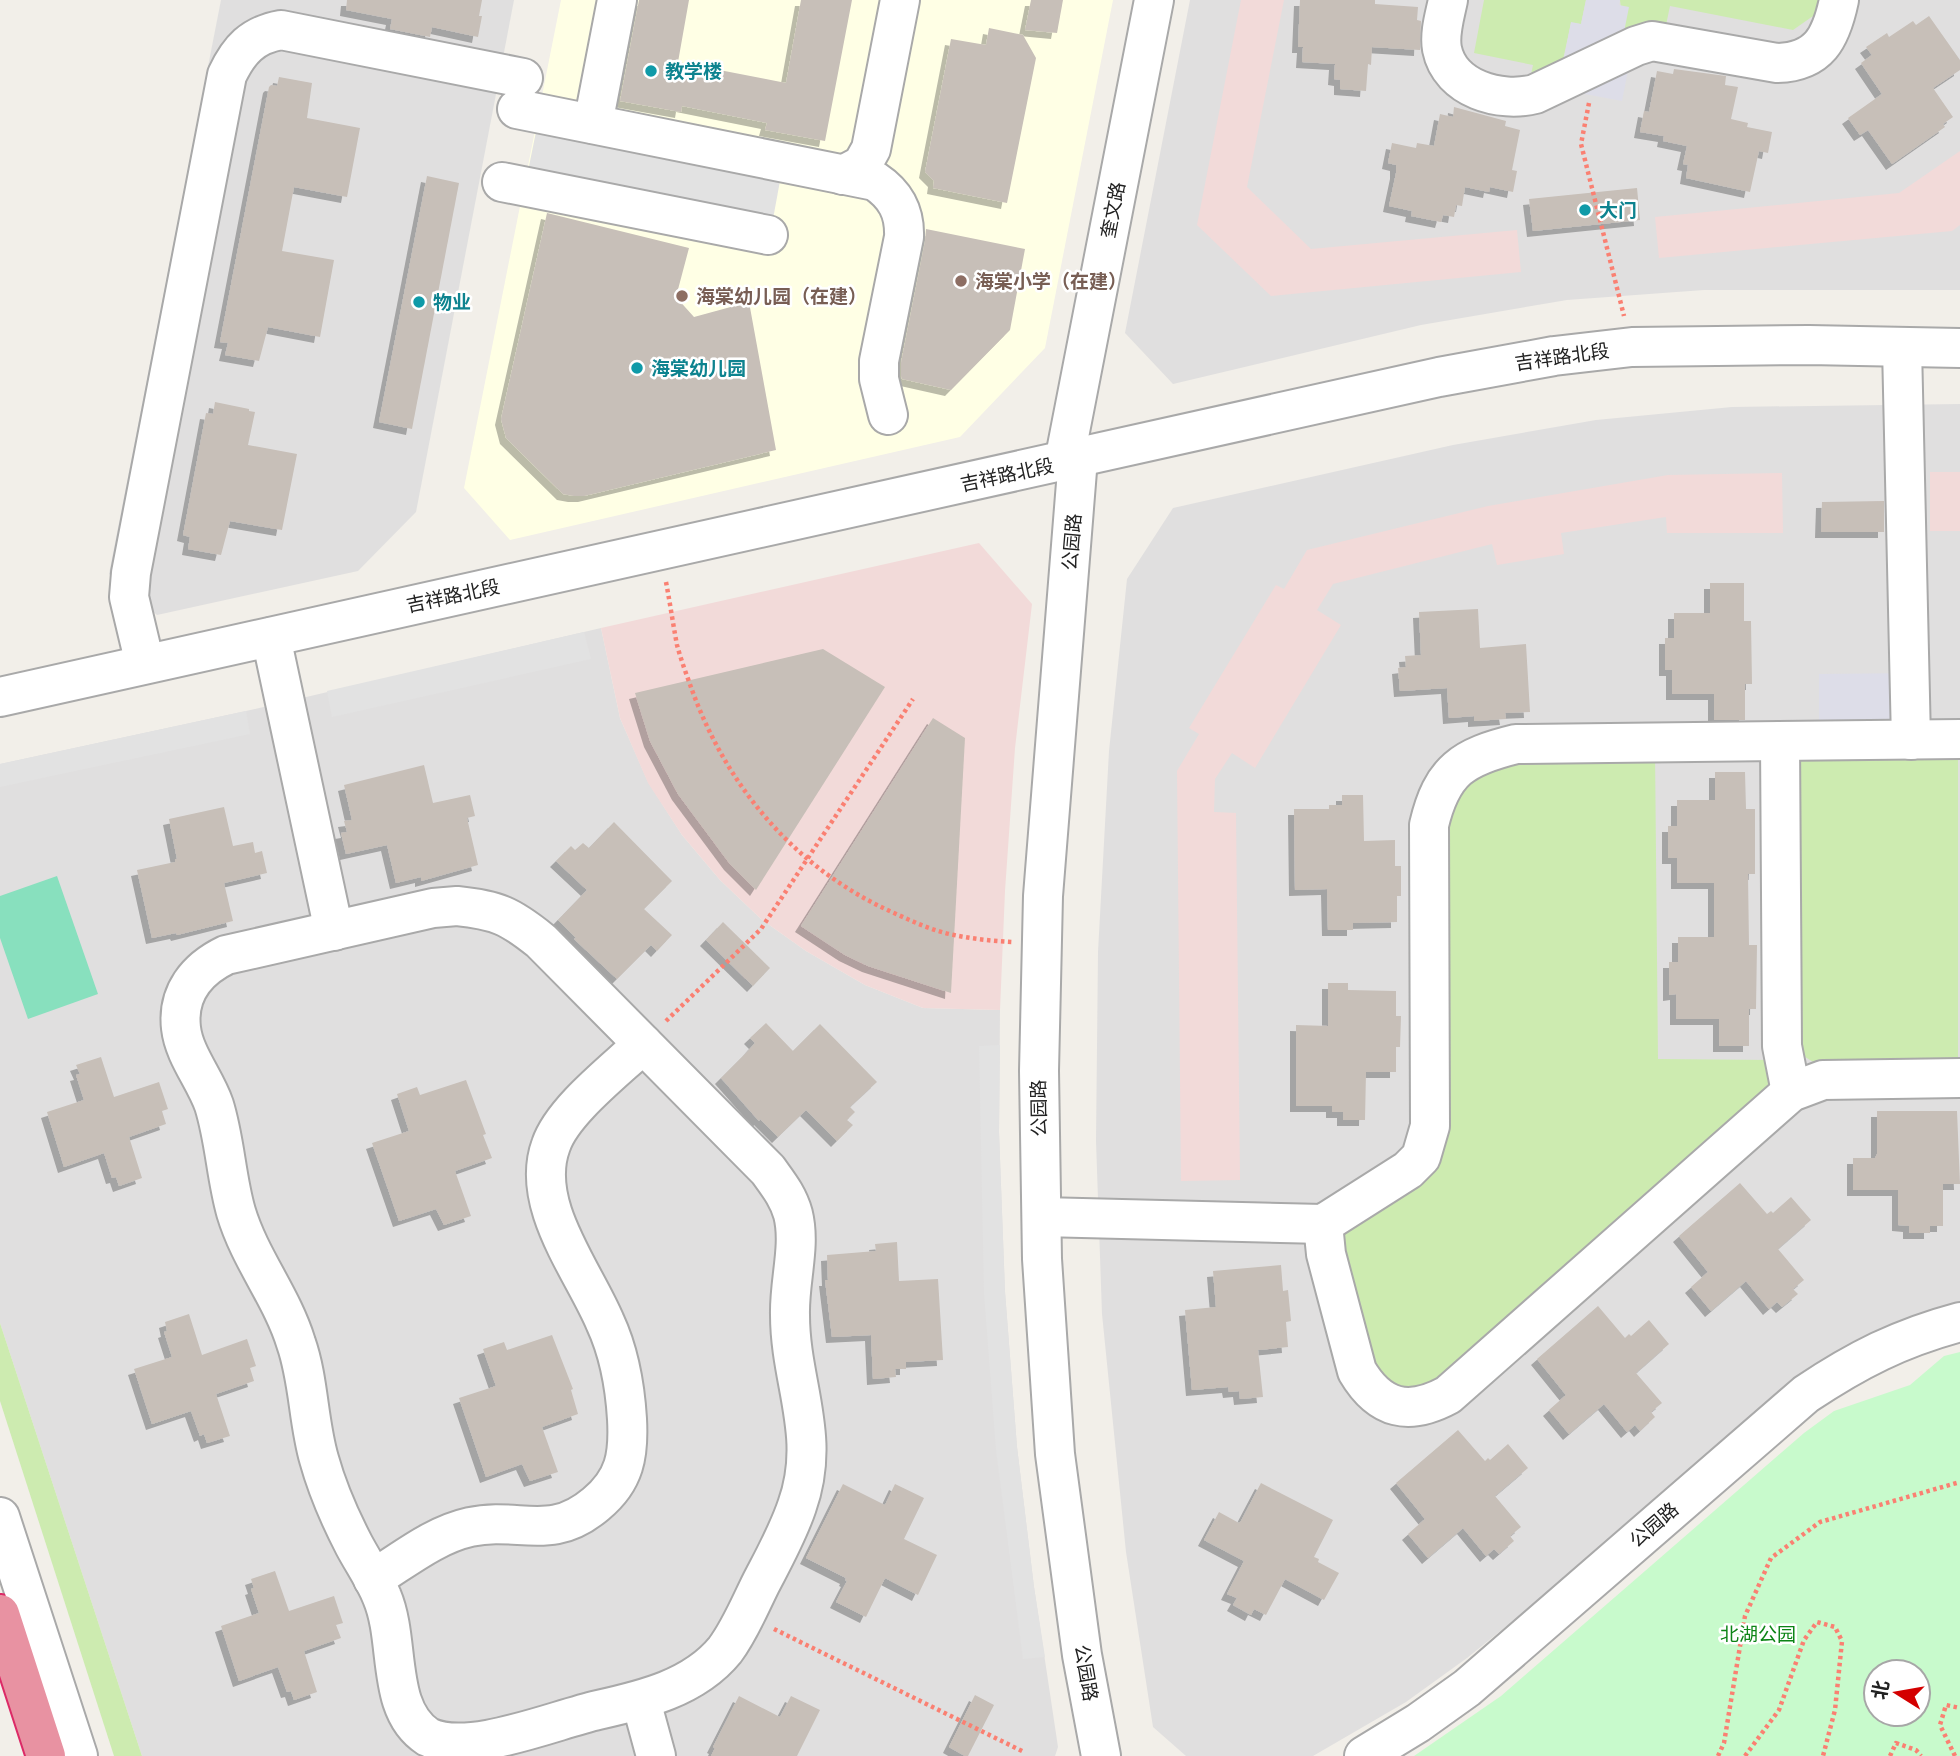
<svg xmlns="http://www.w3.org/2000/svg" width="1960" height="1756" font-family="'DM Sans','Noto Sans SC',sans-serif">
<defs>
<filter id="shadow"><feDropShadow dx="-6" dy="6" stdDeviation="0" flood-color="#0004"/></filter>
</defs>
<rect width="100%" height="100%" fill="#f2efe9"/>
<g fill="#e0dfdf">
<polygon points="221,0 514,0 416,512 358,571 157,615 109,574"/>
<polygon points="1190,0 1960,0 1960,290 1704,290 1567,300 1421,325 1173,384 1125,333"/>
<polygon points="1960,404 1960,1302 1891,1324 1841,1350 1791,1384 1546,1594 1467,1658 1406,1702 1313,1756 1186,1756 1153,1727 1126,1552 1102,1314 1096,1141 1098,952 1109,751 1127,579 1173,508 1453,445 1596,420 1732,407"/>
<polygon points="601,628 620,718 648,782 682,835 720,880 761,919 806,951 865,985 923,1008 1000,1010 999,1132 1005,1292 1017,1447 1034,1587 1058,1747 1055,1756 142,1756 0,1323 0,764 246,711"/>
</g>
<g fill="#f2dad9">
<polygon points="1241,0 1284,0 1247,187 1311,249 1517,230 1521,272 1271,296 1197,225"/>
<polygon points="1960,151 1960,225 1952,231 1659,258 1655,217 1899,193"/>
<rect x="1930" y="472" width="30" height="59"/>
<polygon points="1782,473 1783,533 1667,533 1666,517 1561,533 1564,554 1497,565 1492,544 1333,584 1317,610 1341,625 1255,768 1232,753 1215,779 1214,812 1236,813 1240,1180 1181,1181 1177,771 1199,734 1189,728 1276,585 1284,589 1307,550 1488,506 1668,475"/>
<polygon points="979,543 1032,604 1015,748 1005,891 1000,1010 923,1008 865,985 806,951 761,919 720,880 682,835 648,783 620,718 601,628"/>
</g>
<polygon fill="#ffffe5" points="561,0 1113,0 1045,348 960,437 510,540 464,488"/>
<g fill="#cdebb0">
<polygon points="1484,0 1586,0 1581,24 1571,23 1561,69 1529,84 1533,65 1474,53"/>
<polygon points="1620,0 1827,0 1826,7 1793,30 1670,6 1665,30 1624,32"/>
<polygon points="1655,751 1658,1059 1773,1060 1772,1079 1767,1097 1430,1393 1375,1381 1339,1236 1415,1176 1445,802 1487,760"/>
<polygon points="1958,751 1958,1069 1824,1069 1799,1053 1789,763 1802,753"/>
<polygon points="0,1323 142,1756 114,1756 0,1401"/>
</g>
<path fill="#c8facc" fill-rule="evenodd" d="M1960 1352V1756H1414L1501 1696 1804 1433 1834 1411 1910 1385 1944 1356ZM1876 1672H1918V1714H1876Z"/>
<polygon fill="#88e0be" points="57,876 98,994 28,1019 0,938 0,896"/>
<g fill="#e2e2e2">
<polygon points="538,122 782,170 773,219 528,171"/>
<polygon points="584,632 591,659 332,717 327,691"/>
<polygon points="246,711 250,734 0,787 0,764"/>
<polygon points="1000,1045 999,1132 1005,1292 1017,1447 1034,1587 1045,1657 1023,1659 996,1450 984,1293 979,1046"/>
</g>
<g fill="#dddde8">
<polygon points="1586,0 1620,0 1619,5 1629,7 1624,32 1635,35 1622,101 1558,89 1571,22 1581,24"/>
<polygon points="1921,673 1921,752 1819,752 1819,674"/>
</g>
<g fill="#c7bfb8" filter="url(#shadow)">
<polygon points="347,0 482,0 479,16 482,16 478,37 432,27 430,37 390,29 392,19 346,10"/>
<polygon points="639,0 689,0 678,62 786,83 801,0 852,0 825,141 765,130 767,123 682,106 681,112 620,101"/>
<polygon points="1031,0 1063,0 1057,33 1025,30"/>
<polygon points="1300,0 1375,0 1375,4 1418,7 1417,20 1421,21 1420,50 1372,47 1371,65 1368,64 1366,91 1340,89 1340,80 1334,79 1335,64 1302,62 1303,47 1298,47"/>
<polygon points="1929,16 1960,60 1960,70 1933,88 1953,117 1943,124 1945,127 1892,164 1868,130 1860,135 1848,118 1882,94 1861,63 1872,55 1866,47 1887,33 1889,37 1913,21 1916,25"/>
<polygon points="989,28 1023,35 1036,58 1007,203 933,188 934,181 925,172 951,39 986,45"/>
<polygon points="1674,69 1726,76 1725,85 1738,87 1731,119 1748,123 1747,127 1772,132 1768,153 1759,151 1750,192 1686,178 1688,165 1683,164 1687,146 1663,141 1664,136 1640,132 1644,111 1649,112 1657,71 1673,74"/>
<polygon points="279,77 312,83 307,118 360,128 347,197 294,187 282,251 334,260 320,337 268,327 259,361 225,355 228,343 220,342 269,87 271,85 277,86"/>
<polygon points="1454,107 1506,121 1505,126 1520,130 1512,170 1517,171 1513,192 1490,187 1489,192 1465,187 1462,206 1456,205 1454,217 1443,215 1441,222 1411,216 1412,211 1389,206 1396,173 1396,165 1388,163 1392,143 1416,148 1417,143 1434,146 1440,114 1453,117"/>
<polygon points="427,176 459,183 412,429 379,422"/>
<polygon points="1637,188 1640,220 1533,231 1529,199"/>
<polygon points="547,213 689,248 676,297 694,317 749,302 776,450 584,496 574,496 563,494 506,438 501,419"/>
<polygon points="926,229 1025,249 1010,330 951,390 902,379 901,376 901,363 925,241"/>
<polygon points="215,402 249,409 249,411 255,412 248,445 297,454 282,530 230,521 221,555 188,549 190,537 183,535 206,413 213,414"/>
<polygon points="1884,501 1884,532 1821,532 1822,502"/>
<polygon points="1710,583 1744,583 1744,621 1751,621 1752,684 1745,684 1745,720 1714,720 1714,694 1672,694 1672,670 1665,670 1665,638 1674,638 1674,613 1710,613"/>
<polygon points="1478,609 1480,648 1526,644 1530,712 1505,713 1506,719 1474,721 1474,716 1449,718 1447,688 1400,691 1398,668 1406,667 1405,656 1421,655 1419,612"/>
<polygon points="823,649 885,687 756,890 730,864 678,794 650,741 635,693"/>
<polygon points="933,718 965,738 951,993 868,966 845,955 801,926"/>
<polygon points="424,765 433,803 470,795 475,816 467,818 478,865 421,881 421,877 396,883 387,845 346,854 341,833 347,832 344,821 352,820 344,785"/>
<polygon points="1715,772 1745,772 1746,809 1755,809 1755,874 1748,874 1749,945 1757,945 1756,1009 1749,1009 1749,1046 1719,1046 1719,1019 1676,1019 1676,994 1669,995 1669,962 1678,962 1678,937 1714,937 1714,883 1677,883 1677,858 1668,858 1668,826 1677,826 1677,800 1715,800"/>
<polygon points="1342,795 1363,795 1364,841 1395,840 1395,866 1401,866 1401,896 1397,896 1397,922 1353,923 1353,930 1328,930 1327,889 1295,890 1294,809 1329,809 1329,805 1342,805"/>
<polygon points="224,807 233,846 253,842 255,853 262,851 267,873 224,883 233,921 177,935 176,933 152,938 137,870 175,862 175,859 177,859 169,819"/>
<polygon points="614,822 672,881 644,909 672,935 657,951 651,945 617,979 574,939 576,938 558,920 587,890 556,861 571,846 575,850 583,843 589,848"/>
<polygon points="723,922 770,968 753,986 706,940"/>
<polygon points="1328,983 1348,983 1348,990 1396,991 1396,1016 1401,1016 1400,1047 1396,1047 1396,1072 1366,1072 1365,1120 1343,1120 1343,1112 1332,1112 1332,1106 1296,1106 1296,1025 1328,1026"/>
<polygon points="766,1023 793,1051 820,1024 877,1082 850,1107 855,1112 847,1120 853,1125 837,1141 806,1110 778,1137 760,1119 759,1121 721,1078 748,1051 755,1043 750,1038"/>
<polygon points="101,1057 114,1097 159,1082 168,1109 162,1111 166,1124 129,1137 142,1178 119,1186 116,1177 112,1178 104,1153 64,1167 47,1112 84,1100 76,1075 80,1074 76,1065"/>
<polygon points="466,1080 486,1134 483,1135 492,1158 455,1171 471,1216 444,1225 436,1209 399,1221 372,1143 409,1131 397,1094 417,1087 420,1095"/>
<polygon points="1877,1111 1957,1111 1960,1184 1943,1184 1943,1226 1930,1226 1930,1233 1909,1233 1909,1226 1898,1225 1898,1190 1853,1190 1853,1158 1875,1158 1877,1154"/>
<polygon points="1740,1183 1767,1214 1771,1211 1773,1213 1791,1197 1811,1220 1778,1249 1804,1280 1793,1289 1798,1294 1782,1307 1777,1302 1769,1309 1746,1281 1711,1311 1691,1287 1708,1272 1679,1236"/>
<polygon points="897,1242 899,1281 938,1279 943,1360 906,1362 906,1369 895,1369 896,1377 873,1379 871,1335 832,1337 825,1280 828,1280 827,1255 876,1251 875,1244"/>
<polygon points="1281,1265 1283,1291 1288,1290 1291,1321 1286,1322 1288,1347 1258,1350 1263,1397 1240,1399 1239,1391 1229,1392 1228,1387 1192,1390 1185,1310 1216,1307 1213,1271"/>
<polygon points="1598,1306 1625,1338 1629,1334 1631,1336 1649,1320 1669,1344 1636,1373 1662,1403 1651,1412 1655,1417 1640,1431 1635,1425 1627,1432 1604,1404 1569,1434 1549,1410 1566,1395 1537,1359"/>
<polygon points="189,1314 202,1355 247,1339 256,1366 250,1368 254,1381 216,1394 230,1436 207,1443 204,1434 200,1436 191,1411 152,1424 134,1369 172,1357 164,1332 167,1331 165,1322"/>
<polygon points="552,1335 573,1389 571,1390 578,1414 542,1427 558,1472 530,1481 522,1464 486,1477 459,1398 496,1386 483,1349 504,1342 507,1350"/>
<polygon points="1458,1430 1485,1461 1488,1458 1490,1460 1508,1444 1528,1468 1495,1496 1521,1527 1510,1536 1514,1541 1499,1554 1494,1549 1486,1556 1463,1528 1428,1558 1408,1534 1425,1519 1396,1483"/>
<polygon points="1261,1483 1333,1520 1314,1557 1319,1559 1318,1562 1339,1573 1324,1600 1285,1579 1266,1615 1254,1609 1251,1615 1233,1605 1237,1598 1227,1594 1244,1561 1204,1540 1219,1512 1239,1523 1241,1521"/>
<polygon points="843,1484 885,1505 895,1484 924,1498 904,1539 937,1555 918,1595 885,1578 866,1617 836,1602 847,1581 845,1580 846,1578 806,1558"/>
<polygon points="275,1571 289,1611 334,1596 343,1623 336,1625 341,1638 304,1651 317,1692 294,1700 291,1691 287,1692 278,1667 239,1681 221,1626 259,1613 251,1589 254,1588 251,1579"/>
<polygon points="975,1695 994,1705 968,1756 965,1756 949,1747"/>
<polygon points="739,1696 780,1717 791,1696 820,1710 797,1756 711,1756 715,1748 713,1747"/>
</g>
<g fill="none" stroke-linecap="round" stroke-linejoin="round">
<g stroke="#a9a9a9" stroke-width="42">
<g id="minor">
<path d="M1448 0C1445 15 1439 33 1442 49 1450 89 1500 103 1535 94L1636 46 1652 41 1777 63C1819 62 1831 38 1839 0"/>
<path d="M517 109 875 181C896 195 905 212 904 237L879 361V379L888 415"/>
<polyline points="593,124 617,0"/>
<polyline points="843,175 862,165 871,149 900,0"/>
<polyline points="502,182 768,235"/>
<polyline points="1902,347 1911,740"/>
<polyline points="1078,458 1043,896 1039,1071 1042,1259 1055,1454 1082,1655 1101,1756"/>
<polyline points="1064,462 1154,0"/>
<polyline points="271,637 334,931"/>
<path d="M145 664 129 597 131 573 227 75C239 50 252 35 281 30L523 78"/>
<polyline points="0,697 1439,377 1554,356 1632,347 1809,345 1960,348"/>
<polyline points="1780,741 1782,1046 1791,1092"/>
<path d="M457 906C497 910 510 916 541 941L768 1170C778 1184 788 1196 793 1214 801 1246 789 1281 790 1315 790 1383 822 1436 797 1506 788 1533 774 1558 761 1583 750 1605 740 1630 725 1650 694 1688 643 1700 598 1710 551 1721 470 1756 428 1737 385 1709 401 1642 382 1597 375 1579 363 1562 354 1545 340 1518 327 1488 319 1459 308 1421 309 1380 296 1343 282 1297 250 1259 236 1212 226 1177 225 1140 214 1105 205 1079 184 1055 181 1028 177 993 197 969 226 955L433 908Z"/>
<path d="M1042 1217 1323 1224 1408 1170 1421 1157 1430 1126 1429 825C1442 770 1463 757 1516 744L1960 739"/>
<path d="M1323 1224 1326 1254 1357 1371C1380 1410 1409 1416 1448 1395L1791 1092 1823 1080 1960 1078"/>
<polyline points="0,1517 78,1756"/>
<path d="M373 1579C404 1560 434 1535 470 1527 519 1516 550 1543 596 1504 625 1480 629 1455 627 1419 625 1386 619 1352 605 1322 583 1270 529 1204 551 1145 563 1110 616 1070 643 1044"/>
<polyline points="641,1701 656,1756"/>
<path d="M1364 1756 1418 1723 1467 1688 1806 1394C1857 1360 1900 1338 1960 1322"/>
</g>
</g>
<g stroke="#dc2a67" stroke-width="42">
<polyline id="highway" points="0,1614 46,1756"/>
</g>
<g stroke="#fa8072" stroke-width="4.5" stroke-dasharray="3.5 3.5" stroke-linecap="butt">
<polyline points="1589,103 1581,144 1624,316"/>
<path d="M666 582C670 603 673 624 677 645 681 660 687 676 692 690 728 789 797 870 894 913 914 922 933 931 954 935 973 939 993 941 1012 942"/>
<polyline points="666,1021 761,929 913,699"/>
<polyline points="774,1629 1024,1752"/>
<polyline points="1718,1756 1724,1743 1745,1616 1771,1558 1820,1522 1960,1482"/>
<polyline points="1745,1756 1779,1710 1804,1640 1817,1622 1835,1627 1842,1641 1835,1710 1823,1756"/>
<polyline points="1890,1756 1896,1743 1916,1750 1921,1756"/>
<polyline points="1955,1756 1940,1725 1946,1705 1960,1708"/>
</g>
<use href="#minor" stroke="#fff" stroke-width="38"/>
<use href="#highway" stroke="#e892a2" stroke-width="38"/>
</g>
<g fill="#0f9aa8" stroke="#fff" stroke-width="2.5">
<circle cx="651" cy="71" r="7"/>
<circle cx="1585" cy="210" r="7"/>
<circle cx="419" cy="302" r="7"/>
<circle cx="637" cy="368" r="7"/>
</g>
<g fill="#8d6e63" stroke="#fff" stroke-width="2.5">
<circle cx="961" cy="281" r="7"/>
<circle cx="682" cy="296" r="7"/>
</g>
<g text-anchor="middle" dominant-baseline="central" stroke-width="5" stroke-linejoin="round" paint-order="stroke">
<g font-size="19" font-weight="bold" fill="#0d838f" stroke="#fff" text-anchor="start">
<text x="665" y="71">教学楼</text>
<text x="1599" y="210">大门</text>
<text x="433" y="302">物业</text>
<text x="651" y="368">海棠幼儿园</text>
</g>
<g font-size="19" fill="#222" stroke="#fff">
<text transform="translate(1113 210) rotate(-79)">奎文路</text>
<text transform="translate(1562 357) rotate(-8)">吉祥路北段</text>
<text transform="translate(1007 475) rotate(-12)">吉祥路北段</text>
<text transform="translate(1072 542) rotate(-85)">公园路</text>
<text transform="translate(453 596) rotate(-12)">吉祥路北段</text>
<text transform="translate(1039 1108) rotate(-91)">公园路</text>
<text transform="translate(1654 1525) rotate(-41)">公园路</text>
<text transform="translate(1086 1673) rotate(80)">公园路</text>
</g>
<g font-size="19" font-weight="bold" fill="#785e54" stroke="#fff" text-anchor="start">
<text x="975" y="281">海棠小学（在建）</text>
<text x="696" y="296">海棠幼儿园（在建）</text>
</g>
<g font-size="19" fill="#0c8416" stroke="#fff">
<text x="1758" y="1634">北湖公园</text>
</g>
</g>
<g transform="translate(1897 1693) rotate(281)"><circle r="33" fill="#ffffff" stroke="#a7a7a7" stroke-width="2"/>
<path d="M0-5L12 26L0 18L-12 26Z" fill="#d40000"/>
<text y="-10" font-size="19" font-weight="bold" text-anchor="middle" fill="#222222">北</text>
</g>
</svg>
